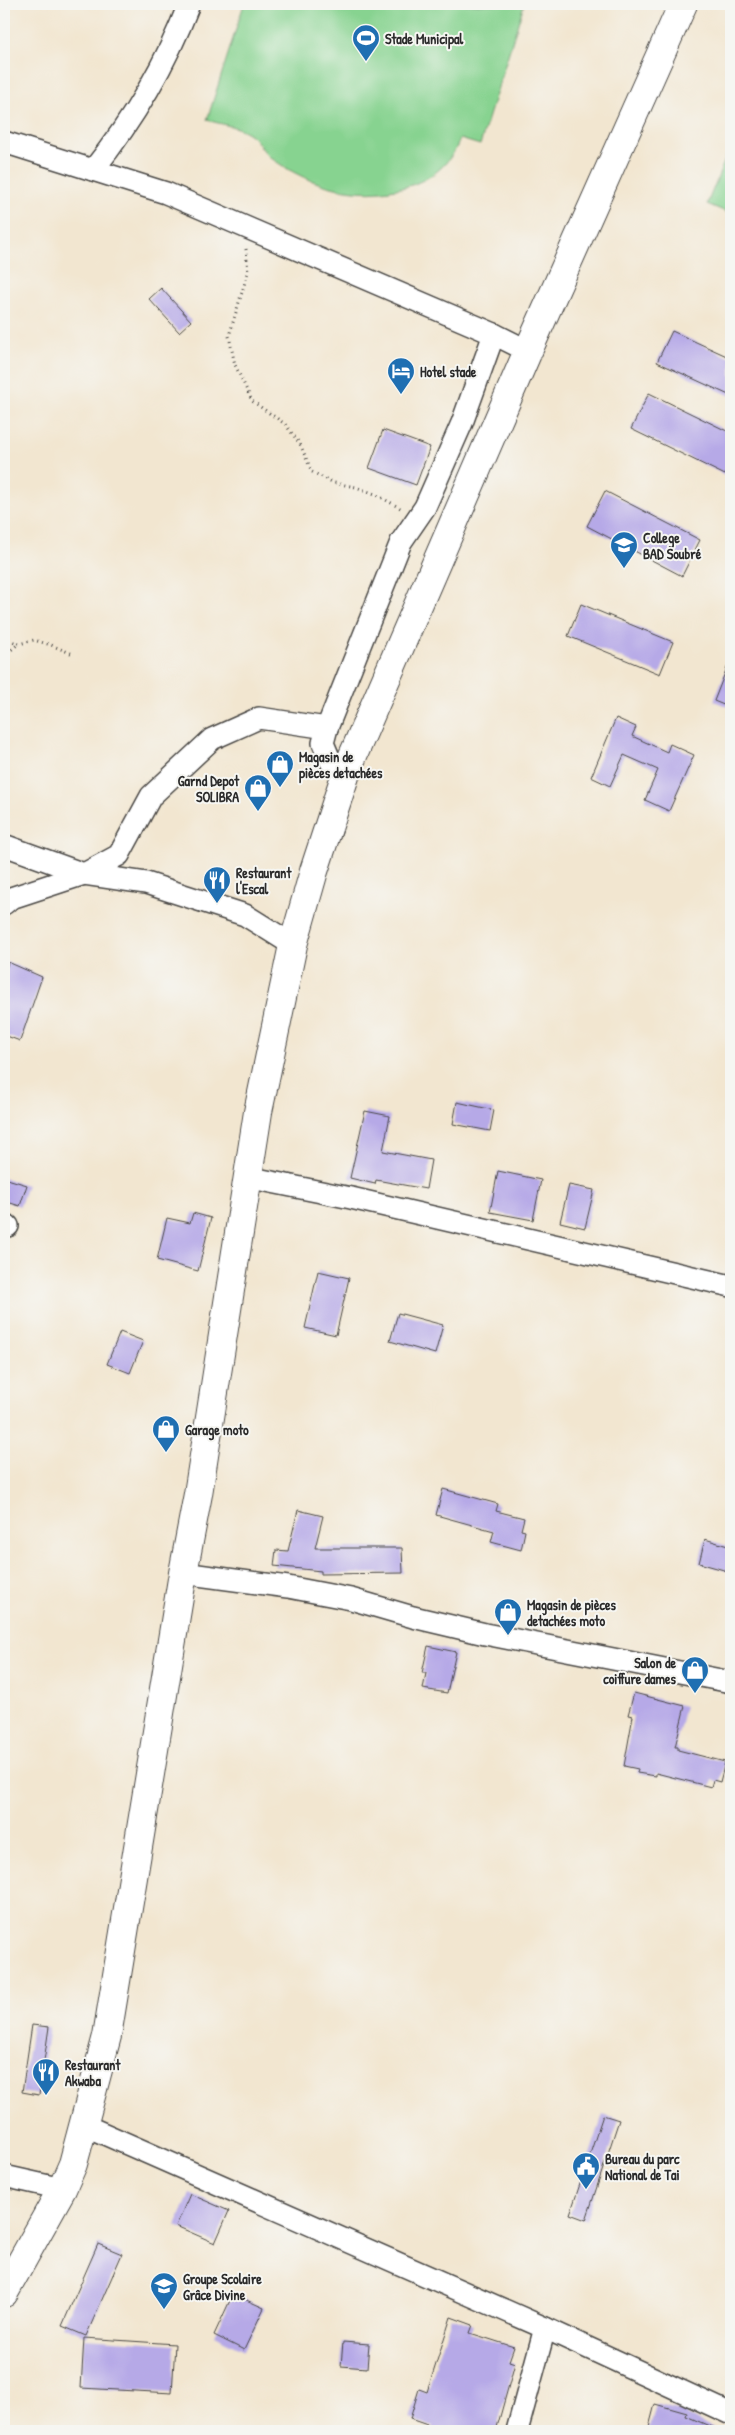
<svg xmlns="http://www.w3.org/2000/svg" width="735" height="2435" font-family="'Patrick Hand',sans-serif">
<rect width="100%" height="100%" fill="#f6f6f2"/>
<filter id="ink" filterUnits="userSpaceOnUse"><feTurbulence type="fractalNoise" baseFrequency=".02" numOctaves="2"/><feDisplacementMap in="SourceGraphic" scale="10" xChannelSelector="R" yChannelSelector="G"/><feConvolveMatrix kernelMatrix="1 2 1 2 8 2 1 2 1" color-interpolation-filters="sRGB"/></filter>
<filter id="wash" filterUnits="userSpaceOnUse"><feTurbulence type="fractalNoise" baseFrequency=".0096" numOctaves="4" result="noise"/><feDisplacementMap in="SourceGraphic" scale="20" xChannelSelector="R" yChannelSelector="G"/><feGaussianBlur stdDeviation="1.12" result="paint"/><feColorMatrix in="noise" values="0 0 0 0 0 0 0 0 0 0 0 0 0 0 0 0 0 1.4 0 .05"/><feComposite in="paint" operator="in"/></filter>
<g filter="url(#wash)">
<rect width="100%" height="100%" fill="#f2e6d0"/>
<g fill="#87d390" stroke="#597f5e">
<path d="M244 4H524L480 145 460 139C451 164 431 180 405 187 357 199 311 187 271 158 262 151 257 138 248 133 237 126 219 124 207 120Z"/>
<polygon points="731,145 731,214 707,204"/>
</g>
<g id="blocks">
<g fill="#b6a9e7">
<polygon points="161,288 191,321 179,332 149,299"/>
<polygon points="672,331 731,358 731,396 657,362"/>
<polygon points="649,393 731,433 731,462 725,475 631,429"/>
<polygon points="383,430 430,447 416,485 369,468"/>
<polygon points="605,491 700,540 682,576 587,526"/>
<polygon points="581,604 673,642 660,674 568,636"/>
<polygon points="730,660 731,660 731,708 714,701"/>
<polygon points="616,718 636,727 632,736 667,752 670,744 694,755 669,811 645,800 658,770 624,755 610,786 591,777"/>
<polygon points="8,962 42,977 20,1041 4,1035 4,975"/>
<polygon points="457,1102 494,1110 490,1131 453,1124"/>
<polygon points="365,1111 390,1116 383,1151 431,1160 426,1189 376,1180 375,1184 350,1178"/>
<polygon points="498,1171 541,1180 533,1220 490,1212"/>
<polygon points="4,1178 27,1185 20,1206 4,1201"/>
<polygon points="569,1185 594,1190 585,1228 560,1222"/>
<polygon points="193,1213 211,1218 198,1271 157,1260 167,1218 190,1223"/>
<polygon points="318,1271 349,1278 336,1335 305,1328"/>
<polygon points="398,1313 443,1325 435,1354 390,1341"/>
<polygon points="120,1332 143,1341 130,1373 107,1364"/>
<polygon points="443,1489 498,1504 496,1511 524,1518 521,1530 525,1531 521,1550 491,1542 494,1531 436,1515"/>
<polygon points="298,1510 323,1516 315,1548 402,1548 403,1573 321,1574 321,1571 274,1566 276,1550 288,1551"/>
<polygon points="705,1539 731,1547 731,1572 699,1563"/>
<polygon points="428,1646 456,1652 447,1693 423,1689 426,1673 422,1673"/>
<polygon points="634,1693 685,1706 675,1747 678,1747 678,1750 725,1762 720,1782 713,1780 711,1787 656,1773 656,1776 637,1773 638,1769 624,1766 633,1716 628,1715"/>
<polygon points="32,2025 49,2027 39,2095 22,2092"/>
<polygon points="603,2115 619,2120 586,2220 570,2214"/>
<polygon points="190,2194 229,2211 215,2243 176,2226"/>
<polygon points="98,2244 122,2254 86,2336 62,2326"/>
<polygon points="233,2294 264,2308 244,2350 214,2335"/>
<polygon points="451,2317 473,2325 470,2333 514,2347 509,2361 515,2363 496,2431 432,2431 433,2427 410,2419 419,2389 427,2392"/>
<polygon points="84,2338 175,2344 172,2393 81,2388"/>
<polygon points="343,2342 369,2344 367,2368 341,2366"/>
<polygon points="655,2404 687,2413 686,2416 721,2431 648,2431"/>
</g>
</g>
</g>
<g filter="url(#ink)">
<use href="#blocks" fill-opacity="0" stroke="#494744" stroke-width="1"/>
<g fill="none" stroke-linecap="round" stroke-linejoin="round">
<g stroke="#494744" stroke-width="24">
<g id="minor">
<polyline points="4,142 166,193 494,334 528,351"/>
<path d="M93 170C133 120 166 64 189 4"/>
<polyline points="348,767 331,762 323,743 327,728 401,542 425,507 462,423 494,334"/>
<polyline points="4,845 84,874 146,883 245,915 293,945"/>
<polyline points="4,904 11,898 84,874 119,855 151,796 212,739 259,718 327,728"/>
<polyline points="247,1177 351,1198 731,1286"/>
<polyline points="4,1225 8,1226"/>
<polyline points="183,1573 288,1587 351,1599 413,1617 485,1634 731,1682"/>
<polyline points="84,2125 545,2328 731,2414"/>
<polyline points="4,2176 62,2189"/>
<polyline points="517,2431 545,2328"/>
</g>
</g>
<g stroke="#494744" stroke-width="30">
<polyline id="major" points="4,2293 62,2189 73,2164 107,2036 183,1573 198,1494 258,1112 293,945 314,871 348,767 528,351 683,4"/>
</g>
<g stroke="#494744" stroke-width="3" stroke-dasharray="1 4" stroke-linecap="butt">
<polyline points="246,249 248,272 229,336 235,365 252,401 285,424 300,444 312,472 334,483 356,487 375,494 402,509"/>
<polyline points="4,638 19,644 34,640 51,645 73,654"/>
<polyline points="4,656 18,644"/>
</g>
<use href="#minor" stroke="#fff" stroke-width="21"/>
<use href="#major" stroke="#fff" stroke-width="28"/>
</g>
</g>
<defs>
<g id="stadium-pin" transform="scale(1.4375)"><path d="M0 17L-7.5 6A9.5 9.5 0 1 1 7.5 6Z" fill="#1f6fb2" stroke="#f6f6f2"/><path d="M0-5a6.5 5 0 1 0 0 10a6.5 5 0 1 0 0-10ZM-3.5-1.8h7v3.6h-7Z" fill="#fff"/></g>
<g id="hotel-pin" transform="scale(1.4375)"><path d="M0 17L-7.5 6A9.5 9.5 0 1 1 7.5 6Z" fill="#1f6fb2" stroke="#f6f6f2"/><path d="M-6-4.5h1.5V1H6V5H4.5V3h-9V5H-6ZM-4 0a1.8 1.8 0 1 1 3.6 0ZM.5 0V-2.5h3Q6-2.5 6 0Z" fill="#fff"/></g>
<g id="school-pin" transform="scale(1.4375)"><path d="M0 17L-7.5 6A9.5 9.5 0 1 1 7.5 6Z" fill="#1f6fb2" stroke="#f6f6f2"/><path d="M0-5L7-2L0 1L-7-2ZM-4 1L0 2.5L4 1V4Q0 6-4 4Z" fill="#fff"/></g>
<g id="shop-pin" transform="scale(1.4375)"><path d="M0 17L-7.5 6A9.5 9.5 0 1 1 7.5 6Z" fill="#1f6fb2" stroke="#f6f6f2"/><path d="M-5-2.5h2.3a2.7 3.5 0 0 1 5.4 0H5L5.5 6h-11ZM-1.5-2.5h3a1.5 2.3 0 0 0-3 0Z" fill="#fff"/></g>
<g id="restaurant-pin" transform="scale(1.4375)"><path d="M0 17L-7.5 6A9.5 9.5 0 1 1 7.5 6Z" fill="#1f6fb2" stroke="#f6f6f2"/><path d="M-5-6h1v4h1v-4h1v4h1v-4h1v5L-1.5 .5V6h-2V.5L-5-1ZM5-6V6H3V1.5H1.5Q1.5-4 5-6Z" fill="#fff"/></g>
<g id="civic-pin" transform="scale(1.4375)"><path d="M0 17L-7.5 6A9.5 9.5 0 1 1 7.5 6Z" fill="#1f6fb2" stroke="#f6f6f2"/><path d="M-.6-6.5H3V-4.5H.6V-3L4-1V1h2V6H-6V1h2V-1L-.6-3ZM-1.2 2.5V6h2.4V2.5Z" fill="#fff"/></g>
</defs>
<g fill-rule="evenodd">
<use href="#stadium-pin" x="366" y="38"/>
<use href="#hotel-pin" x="401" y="371"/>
<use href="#school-pin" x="624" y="545"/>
<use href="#shop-pin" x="280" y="764"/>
<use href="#shop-pin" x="258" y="788"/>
<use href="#restaurant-pin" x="217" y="880"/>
<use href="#shop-pin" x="166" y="1429"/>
<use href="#shop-pin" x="508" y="1612"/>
<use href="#shop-pin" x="695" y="1670"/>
<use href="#restaurant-pin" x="46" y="2072"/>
<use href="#civic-pin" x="586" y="2166"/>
<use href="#school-pin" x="164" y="2286"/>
</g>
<g text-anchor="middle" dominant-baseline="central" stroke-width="4" stroke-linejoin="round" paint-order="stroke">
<g font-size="14" font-weight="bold" fill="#2b2b2b" stroke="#f6f6f2" text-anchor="start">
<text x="385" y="38">Stade Municipal</text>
<text x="420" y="371">Hotel stade</text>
<text x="643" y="537">College<tspan x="643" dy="16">BAD Soubré</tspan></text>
<text x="299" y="756">Magasin de<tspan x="299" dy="16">pièces detachées</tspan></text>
<text x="239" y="780" text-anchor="end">Garnd Depot<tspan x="239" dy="16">SOLIBRA</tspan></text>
<text x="236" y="872">Restaurant<tspan x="236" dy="16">l'Escal</tspan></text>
<text x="185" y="1429">Garage moto</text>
<text x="527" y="1604">Magasin de pièces<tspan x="527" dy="16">detachées moto</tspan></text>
<text x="676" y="1662" text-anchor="end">Salon de<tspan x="676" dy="16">coiffure dames</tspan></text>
<text x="65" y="2064">Restaurant<tspan x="65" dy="16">Akwaba</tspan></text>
<text x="605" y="2158">Bureau du parc<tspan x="605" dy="16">National de Tai</tspan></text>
<text x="183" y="2278">Groupe Scolaire<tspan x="183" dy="16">Grâce Divine</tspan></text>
</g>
</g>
<rect width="735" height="2435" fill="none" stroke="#f6f6f2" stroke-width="20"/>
</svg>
